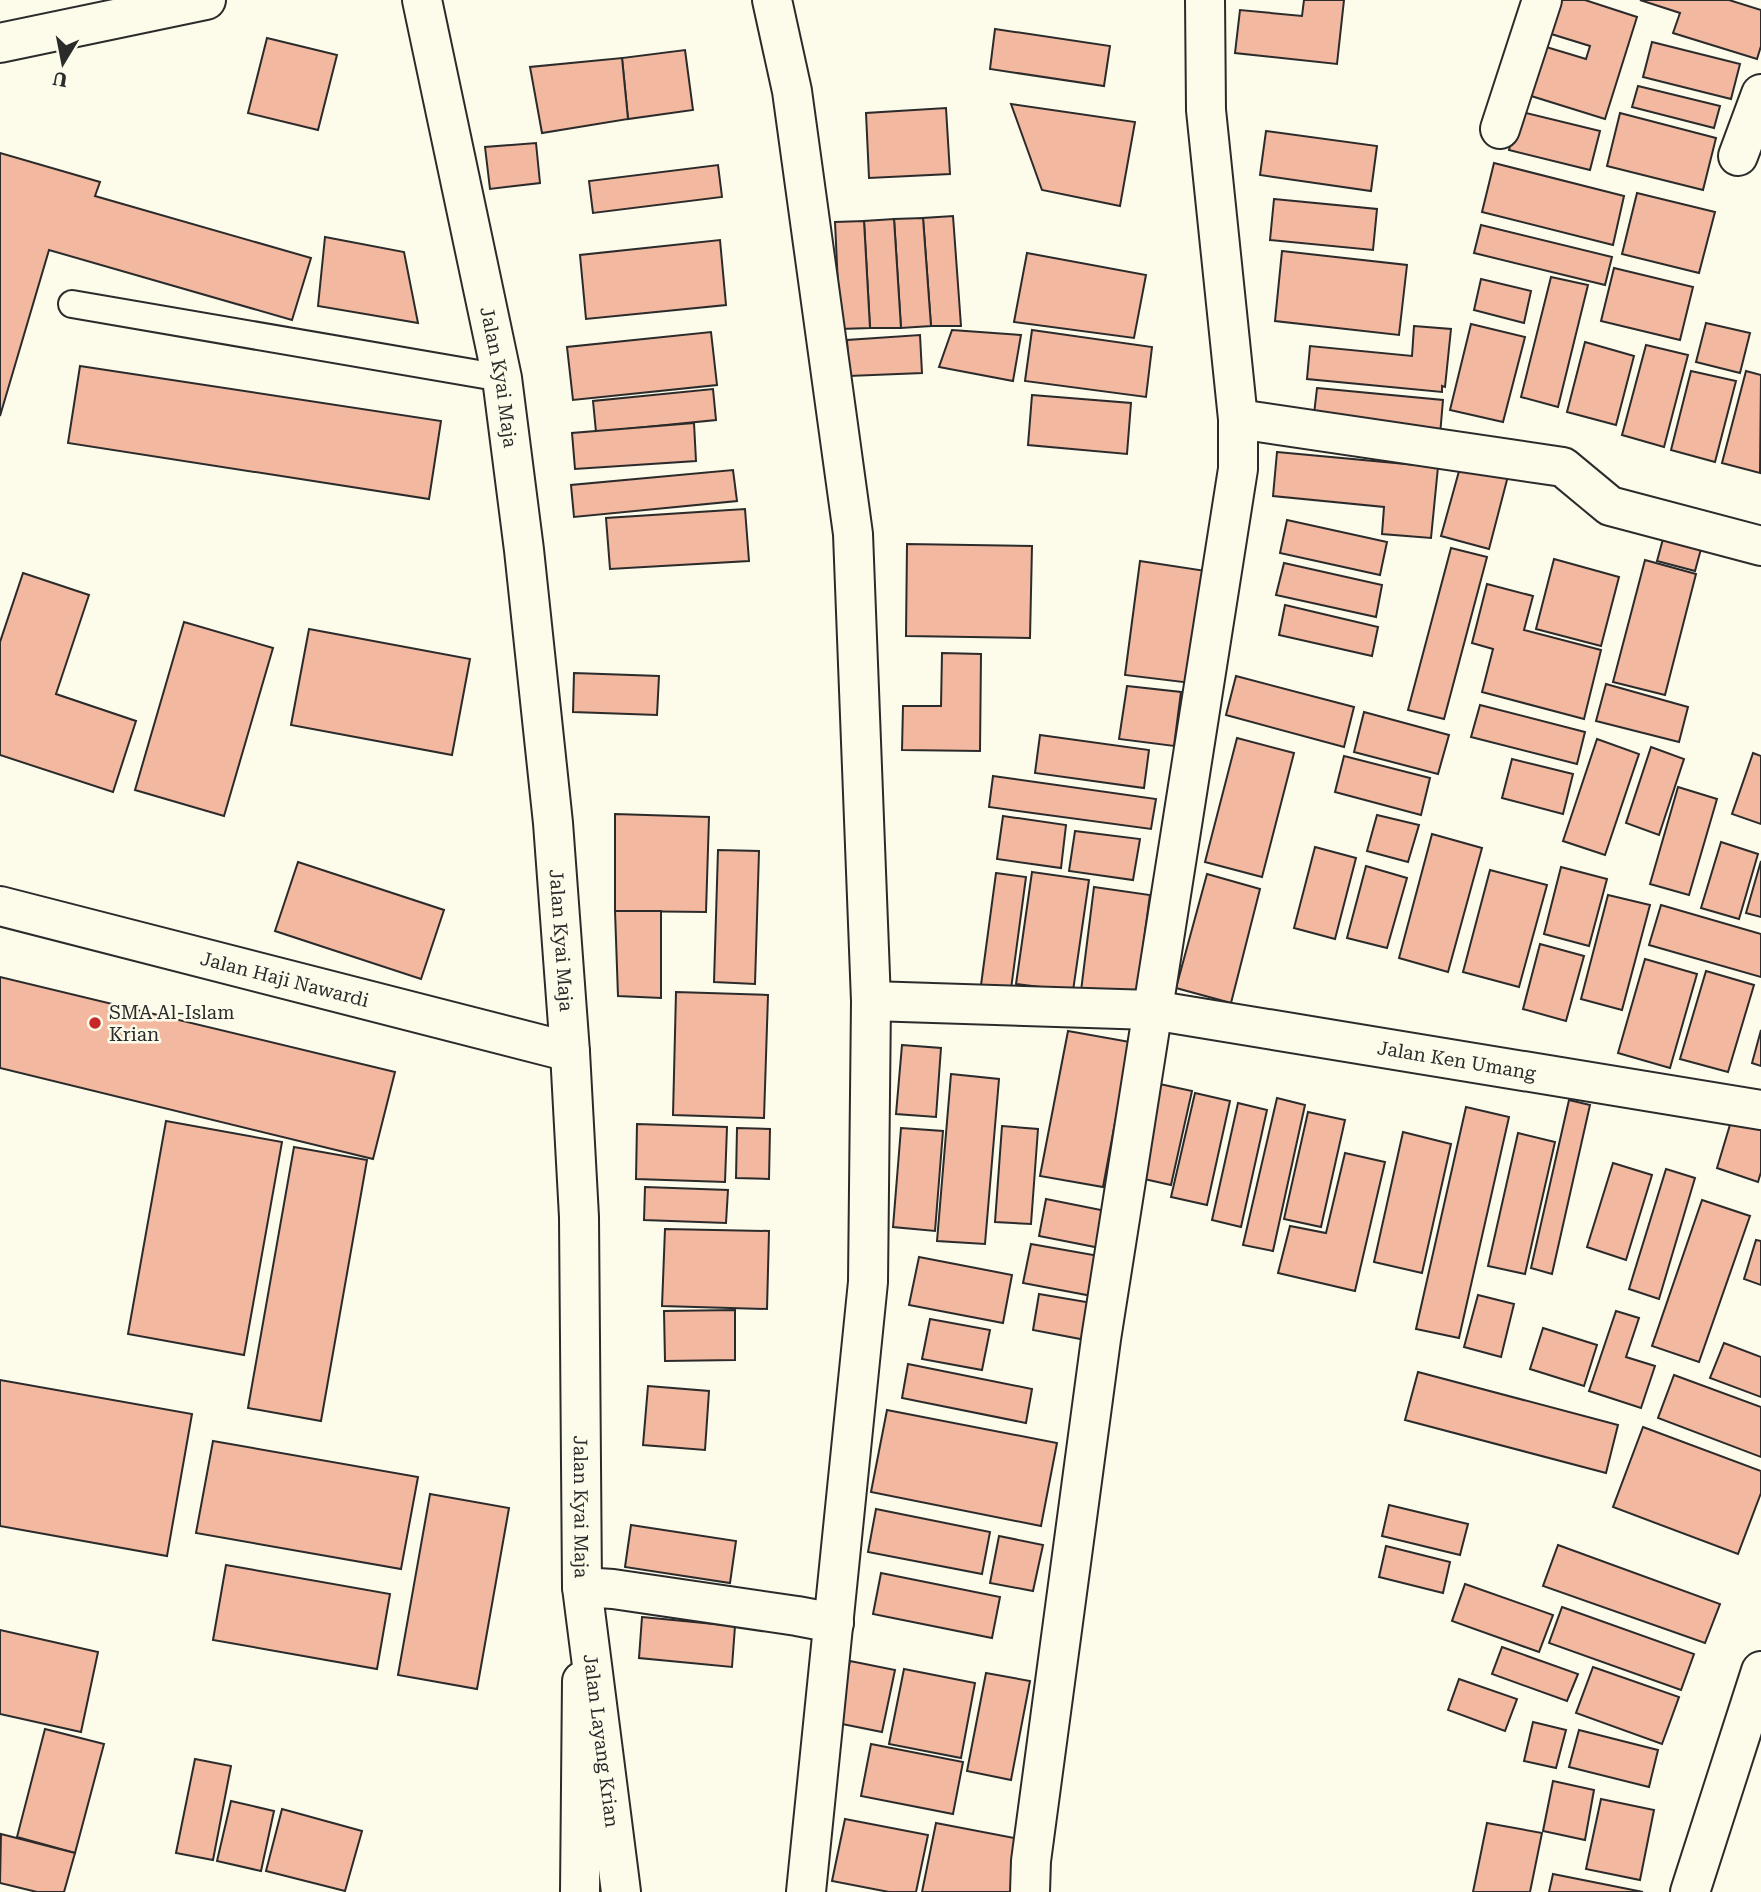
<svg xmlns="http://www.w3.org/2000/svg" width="1761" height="1892" font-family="'Roboto Serif',serif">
<rect width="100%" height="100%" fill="#fdfbea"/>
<g fill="#f2b8a0" stroke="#2b2b2b" stroke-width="2">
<polygon points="1304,0 1344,0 1337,64 1235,53 1240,10 1302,16"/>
<polygon points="1558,0 1585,0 1637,17 1605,119 1528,95 1543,46 1586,59 1590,46 1548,33"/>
<polygon points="1640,0 1729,0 1761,10 1761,46 1757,59 1673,33 1680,13"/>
<polygon points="995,29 1110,46 1104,86 990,69"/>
<polygon points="267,38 337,55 318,130 248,113"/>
<polygon points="1652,42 1740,64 1731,99 1643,77"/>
<polygon points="685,50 693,110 628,119 622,58"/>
<polygon points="622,58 628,119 542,133 530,67"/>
<polygon points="1638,86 1720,106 1714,128 1632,107"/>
<polygon points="1011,104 1135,122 1120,206 1042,190"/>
<polygon points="946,108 950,174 869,178 866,113"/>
<polygon points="1518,111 1600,131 1590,170 1509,150"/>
<polygon points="1620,113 1716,138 1703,190 1607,166"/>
<polygon points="1266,131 1377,146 1371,191 1260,175"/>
<polygon points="536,143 540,183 490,189 485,147"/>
<polygon points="0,153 100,182 95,196 311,258 292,320 49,250 0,416"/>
<polygon points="1494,163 1624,196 1613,245 1482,212"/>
<polygon points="718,165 722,197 593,213 589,181"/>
<polygon points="1637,193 1715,212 1699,273 1622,254"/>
<polygon points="1274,199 1377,209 1373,250 1270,240"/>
<polygon points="953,216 961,326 931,326 923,218"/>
<polygon points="923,218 931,326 901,328 894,219"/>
<polygon points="894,219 901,328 870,328 864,221"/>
<polygon points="864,221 870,328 840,329 835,222"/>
<polygon points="1481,225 1612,257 1605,285 1474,253"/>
<polygon points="325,237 404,252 418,323 318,306"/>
<polygon points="720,240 726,305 586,319 580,255"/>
<polygon points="1282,251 1407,265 1399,335 1275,321"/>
<polygon points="1027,253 1146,275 1134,338 1014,322"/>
<polygon points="1614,268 1693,287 1680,340 1601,321"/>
<polygon points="1551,277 1588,285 1558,407 1521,397"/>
<polygon points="1481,279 1531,291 1524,323 1474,310"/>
<polygon points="1706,323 1750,333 1740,373 1696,362"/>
<polygon points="1471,324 1525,337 1503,422 1450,410"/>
<polygon points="1414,326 1451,329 1445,387 1442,386 1442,392 1307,379 1310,346 1412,356"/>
<polygon points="952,330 1021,335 1013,381 939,367"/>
<polygon points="1032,330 1152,347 1146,397 1025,381"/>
<polygon points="711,332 717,385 573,400 567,347"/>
<polygon points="920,335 922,373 849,376 847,340"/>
<polygon points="1585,342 1634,356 1616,425 1567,412"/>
<polygon points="1646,345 1688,355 1664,447 1622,435"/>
<polygon points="80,366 441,421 429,499 68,443"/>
<polygon points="1691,371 1736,381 1715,462 1671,450"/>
<polygon points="1746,371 1761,375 1760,473 1722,463"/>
<polygon points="1317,388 1443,400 1440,435 1313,423"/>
<polygon points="713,389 716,420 596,432 593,401"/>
<polygon points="1032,395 1131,403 1127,454 1028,445"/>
<polygon points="694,423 696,461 575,469 572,433"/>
<polygon points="1277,452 1438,467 1431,538 1382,534 1384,507 1273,496"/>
<polygon points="1461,464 1508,476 1489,549 1441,536"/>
<polygon points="733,470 737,501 574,517 571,485"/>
<polygon points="745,509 749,561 610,569 606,518"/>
<polygon points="1287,520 1387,542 1380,575 1280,553"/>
<polygon points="1666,528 1704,538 1695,571 1657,561"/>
<polygon points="907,544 1032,546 1030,638 906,636"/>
<polygon points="1451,548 1487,557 1444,719 1408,710"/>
<polygon points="1554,559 1619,577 1601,646 1536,629"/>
<polygon points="1645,560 1696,574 1665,695 1613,682"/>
<polygon points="1140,561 1206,571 1191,683 1125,675"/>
<polygon points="1284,563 1382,585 1376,617 1276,595"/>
<polygon points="23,573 89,595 56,694 136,721 113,792 0,755 0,642"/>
<polygon points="1487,584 1533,596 1524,630 1601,650 1584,719 1482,692 1493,649 1472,643"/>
<polygon points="1285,605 1378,627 1372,656 1279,635"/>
<polygon points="184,622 273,648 224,816 135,790"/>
<polygon points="309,629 470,659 452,755 291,725"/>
<polygon points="942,653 981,654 980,751 902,750 903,706 941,706"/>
<polygon points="574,673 659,676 657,715 573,712"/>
<polygon points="1236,676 1354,707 1344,747 1226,715"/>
<polygon points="1606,684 1688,707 1679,742 1596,721"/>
<polygon points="1127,686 1181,692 1174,746 1119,739"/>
<polygon points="1480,705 1585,732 1577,764 1471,737"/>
<polygon points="1364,712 1449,735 1438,774 1354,752"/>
<polygon points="1040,735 1149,750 1144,788 1035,773"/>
<polygon points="1237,738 1294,753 1262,877 1205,862"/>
<polygon points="1597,739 1639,754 1605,855 1563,841"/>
<polygon points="1651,747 1684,759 1659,835 1626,823"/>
<polygon points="1753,753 1761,756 1761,824 1732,814"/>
<polygon points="1344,756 1430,778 1421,815 1335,792"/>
<polygon points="1512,759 1573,774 1563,814 1502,798"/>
<polygon points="993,776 1156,799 1151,829 989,807"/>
<polygon points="1678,787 1717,799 1689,895 1650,884"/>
<polygon points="615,814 709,817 706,912 615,911"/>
<polygon points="1377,815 1419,825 1408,862 1367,851"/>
<polygon points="1003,816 1066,825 1061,868 997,859"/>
<polygon points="1075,831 1140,839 1133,880 1069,871"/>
<polygon points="1432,834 1482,848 1448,972 1399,958"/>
<polygon points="1721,842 1758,854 1739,919 1701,908"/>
<polygon points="1315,847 1356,858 1335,939 1294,928"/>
<polygon points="718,850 759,851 755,984 714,982"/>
<polygon points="1761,861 1761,917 1746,913"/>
<polygon points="298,862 444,910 421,979 275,931"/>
<polygon points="1366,866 1407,878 1387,948 1347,938"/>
<polygon points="1561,867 1607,879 1589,946 1544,934"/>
<polygon points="1490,870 1547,885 1519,987 1463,972"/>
<polygon points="1032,872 1089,880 1073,991 1016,984"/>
<polygon points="996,873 1026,877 1011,989 981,985"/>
<polygon points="1207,874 1260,889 1231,1003 1176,988"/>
<polygon points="1094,887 1150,895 1136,999 1081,991"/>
<polygon points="1608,895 1650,905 1622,1010 1581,999"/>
<polygon points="1661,905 1761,934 1761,977 1649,945"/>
<polygon points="615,911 661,911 661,998 618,996"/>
<polygon points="1540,944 1584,956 1566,1021 1523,1009"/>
<polygon points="1645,959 1697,974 1670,1068 1618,1053"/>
<polygon points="1706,971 1754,985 1728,1072 1680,1059"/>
<polygon points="0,977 395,1072 373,1159 0,1068"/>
<polygon points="676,992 768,995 764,1118 673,1115"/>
<polygon points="1761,1030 1761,1066 1752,1063"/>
<polygon points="1068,1031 1130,1042 1103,1187 1040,1176"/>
<polygon points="902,1045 941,1048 936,1117 896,1114"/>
<polygon points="951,1074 999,1079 985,1244 937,1241"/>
<polygon points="1155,1083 1192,1091 1171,1185 1135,1177"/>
<polygon points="1195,1093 1230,1101 1207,1205 1171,1197"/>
<polygon points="1277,1098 1305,1105 1273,1251 1243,1245"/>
<polygon points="1569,1100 1590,1105 1552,1274 1531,1268"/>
<polygon points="1238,1103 1267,1110 1241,1227 1212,1220"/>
<polygon points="1466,1107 1509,1117 1459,1338 1416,1329"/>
<polygon points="1308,1112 1345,1120 1321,1227 1284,1219"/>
<polygon points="1732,1118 1761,1128 1761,1172 1758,1182 1717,1168"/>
<polygon points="166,1121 282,1142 244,1355 128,1334"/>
<polygon points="637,1124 727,1127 725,1182 636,1179"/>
<polygon points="1002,1126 1038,1129 1031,1224 995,1222"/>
<polygon points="737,1128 770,1129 769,1179 736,1178"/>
<polygon points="901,1128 943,1131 935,1231 893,1227"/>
<polygon points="1403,1132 1451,1144 1422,1273 1374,1262"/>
<polygon points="1518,1133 1555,1142 1525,1274 1488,1266"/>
<polygon points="294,1147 367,1160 321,1421 248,1408"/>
<polygon points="1345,1153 1385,1162 1355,1291 1278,1273 1290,1226 1326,1233"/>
<polygon points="1613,1163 1652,1175 1626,1260 1587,1247"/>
<polygon points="1666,1169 1695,1178 1659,1299 1629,1289"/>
<polygon points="645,1187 728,1190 726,1223 644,1220"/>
<polygon points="1046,1199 1106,1211 1100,1248 1039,1236"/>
<polygon points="1702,1200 1750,1216 1699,1362 1652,1346"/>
<polygon points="665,1229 769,1231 767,1309 662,1306"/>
<polygon points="1756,1240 1761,1241 1761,1285 1744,1279"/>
<polygon points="1031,1244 1099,1256 1092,1296 1023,1283"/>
<polygon points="919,1257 1012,1275 1003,1323 909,1305"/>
<polygon points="1039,1294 1098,1304 1091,1341 1033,1330"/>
<polygon points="1478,1295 1514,1304 1501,1357 1464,1347"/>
<polygon points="735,1310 735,1360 665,1361 664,1311"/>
<polygon points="1616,1311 1639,1318 1626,1357 1655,1366 1641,1408 1589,1391"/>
<polygon points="930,1319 990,1330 982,1370 922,1359"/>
<polygon points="1543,1328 1597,1345 1584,1386 1530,1369"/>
<polygon points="1724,1343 1761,1357 1761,1397 1710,1378"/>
<polygon points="908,1364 1032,1389 1026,1423 902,1398"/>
<polygon points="1418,1372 1618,1425 1606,1473 1405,1420"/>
<polygon points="1674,1375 1761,1407 1761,1457 1658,1418"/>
<polygon points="0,1380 192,1414 167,1556 0,1526"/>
<polygon points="648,1386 709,1391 705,1450 643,1445"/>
<polygon points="887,1410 1057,1443 1041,1526 871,1492"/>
<polygon points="1643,1427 1761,1471 1761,1493 1738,1554 1613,1507"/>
<polygon points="213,1441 418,1477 401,1569 196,1533"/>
<polygon points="430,1494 509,1508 477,1689 398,1675"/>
<polygon points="1389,1505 1468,1524 1460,1555 1382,1536"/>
<polygon points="876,1509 990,1532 982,1574 868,1552"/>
<polygon points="631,1525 736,1541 730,1583 625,1567"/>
<polygon points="999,1536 1043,1545 1033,1591 990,1583"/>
<polygon points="1558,1545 1720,1604 1705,1643 1543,1586"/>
<polygon points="1386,1546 1450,1562 1443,1593 1379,1577"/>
<polygon points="226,1565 390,1594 377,1669 213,1640"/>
<polygon points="881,1573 1000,1597 992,1638 873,1614"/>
<polygon points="1465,1584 1553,1615 1539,1652 1452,1621"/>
<polygon points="1562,1607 1694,1654 1681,1690 1549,1643"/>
<polygon points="642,1617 735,1626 732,1667 639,1658"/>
<polygon points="0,1630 98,1652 81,1732 0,1714"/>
<polygon points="1502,1647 1578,1674 1567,1701 1492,1674"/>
<polygon points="850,1661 895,1670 882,1732 837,1723"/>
<polygon points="1593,1667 1679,1697 1662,1744 1576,1713"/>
<polygon points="904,1669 975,1683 961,1758 889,1744"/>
<polygon points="986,1673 1030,1681 1011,1780 967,1771"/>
<polygon points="1459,1679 1517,1699 1505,1731 1448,1710"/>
<polygon points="1533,1722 1566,1730 1556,1768 1524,1761"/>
<polygon points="45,1729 104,1744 75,1853 17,1837"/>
<polygon points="1579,1730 1658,1750 1649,1787 1569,1767"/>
<polygon points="871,1744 963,1762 953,1814 861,1796"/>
<polygon points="195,1759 231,1766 213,1860 176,1853"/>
<polygon points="1553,1781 1594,1790 1585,1840 1543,1831"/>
<polygon points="1601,1799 1654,1810 1640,1880 1586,1869"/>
<polygon points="231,1801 274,1811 261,1871 217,1861"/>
<polygon points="282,1809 362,1831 345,1891 266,1871"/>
<polygon points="845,1819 928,1835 916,1892 889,1892 832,1881"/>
<polygon points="936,1823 1024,1840 1013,1892 922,1892"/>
<polygon points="1487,1823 1542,1833 1530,1892 1473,1892"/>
<polygon points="1,1834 75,1853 64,1892 37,1892 0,1883"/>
<polygon points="1553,1874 1643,1892 1549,1892"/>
</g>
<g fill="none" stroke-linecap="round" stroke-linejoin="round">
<g stroke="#2b2b2b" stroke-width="30">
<polyline id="service" points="72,304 502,378"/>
</g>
<g stroke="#2b2b2b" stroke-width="42">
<g id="minor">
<polyline points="772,0 792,91 853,534 871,1001 868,1282 806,1892"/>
<polyline points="0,43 206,0"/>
<polyline points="1500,129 1542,0"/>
<polyline points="1738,156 1761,94"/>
<polyline points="1238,419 1563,467 1610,506 1761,546"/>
<path id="s1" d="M0 906 570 1052"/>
<path id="s2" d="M871 1001 1152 1010 1761 1110"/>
<polyline points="582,1587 613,1589 797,1616 834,1623"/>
<polyline points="1030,1892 1031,1861 1101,1339 1238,469 1238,419 1206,110 1205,0"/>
<polyline points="1690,1892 1761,1671"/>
</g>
</g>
<g stroke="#2b2b2b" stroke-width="42">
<polyline id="tertiary" points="580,1892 582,1681"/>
</g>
<g stroke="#2b2b2b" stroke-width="42">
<g id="primary">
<path id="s3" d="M422 0 502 378 524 550 553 823 570 1052 579 1217 582 1587 621 1892"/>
</g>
</g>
<use href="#service" stroke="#fdfbea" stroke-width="26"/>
<use href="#minor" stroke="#fdfbea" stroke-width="38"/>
<use href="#tertiary" stroke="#fdfbea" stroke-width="38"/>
<use href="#primary" stroke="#fdfbea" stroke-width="38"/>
</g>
<circle fill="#c62828" stroke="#fdfbea" stroke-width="2.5" cx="95" cy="1023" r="7"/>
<g text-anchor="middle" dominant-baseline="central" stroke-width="5" stroke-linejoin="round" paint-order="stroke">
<g font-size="19" fill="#2b2b2b" stroke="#fdfbea">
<text stroke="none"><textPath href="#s3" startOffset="385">Jalan Kyai Maja</textPath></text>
<text stroke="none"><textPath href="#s3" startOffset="952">Jalan Kyai Maja</textPath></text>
<text stroke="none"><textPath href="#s1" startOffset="294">Jalan Haji Nawardi</textPath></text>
<text stroke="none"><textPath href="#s2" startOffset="590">Jalan Ken Umang</textPath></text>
<text stroke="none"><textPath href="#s3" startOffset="1519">Jalan Kyai Maja</textPath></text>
<text stroke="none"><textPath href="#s3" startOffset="1754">Jalan Layang Krian</textPath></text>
</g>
<g font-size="19" fill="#2b2b2b" stroke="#fdfbea" text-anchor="start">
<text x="109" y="1012">SMA Al-Islam<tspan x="109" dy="22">Krian</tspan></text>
</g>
</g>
<g transform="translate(63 63) rotate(190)" stroke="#fdfbea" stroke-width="5" paint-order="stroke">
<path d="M0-5L12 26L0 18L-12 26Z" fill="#2b2b2b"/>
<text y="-10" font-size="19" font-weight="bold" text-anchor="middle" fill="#2b2b2b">U</text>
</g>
</svg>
